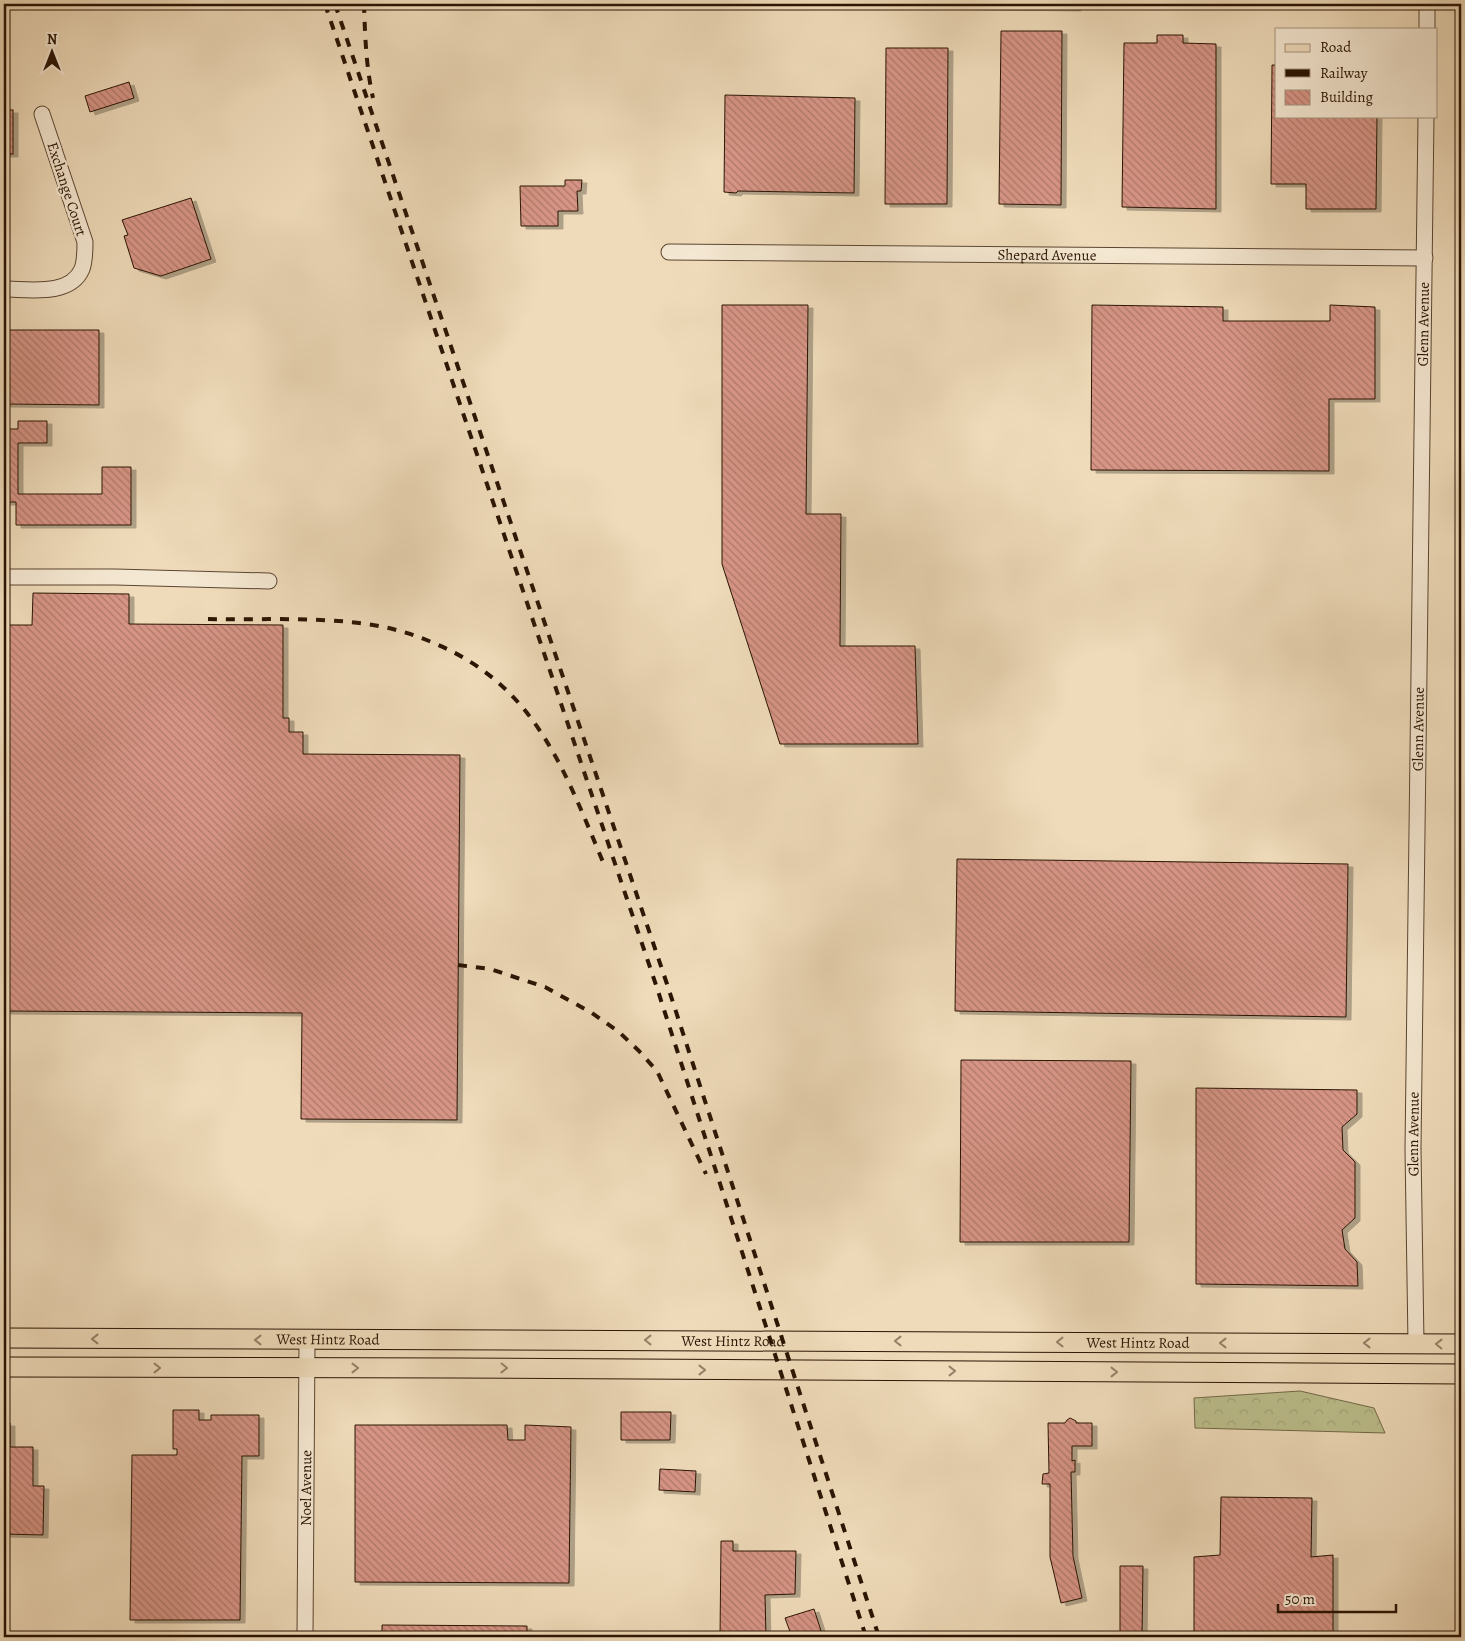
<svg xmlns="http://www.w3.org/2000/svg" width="1465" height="1641" font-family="Alegreya,serif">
<defs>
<pattern id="forest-crowns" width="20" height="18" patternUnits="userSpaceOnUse" patternTransform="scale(1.25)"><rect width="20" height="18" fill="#bcbf8d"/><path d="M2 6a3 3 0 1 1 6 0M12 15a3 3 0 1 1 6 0" fill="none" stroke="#a2a378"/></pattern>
<pattern id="building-back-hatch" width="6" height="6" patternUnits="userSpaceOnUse" patternTransform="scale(1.25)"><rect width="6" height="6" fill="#d79586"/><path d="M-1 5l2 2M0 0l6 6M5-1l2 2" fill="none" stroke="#af786b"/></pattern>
<filter id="shadow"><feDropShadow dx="5" dy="3" stdDeviation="0" flood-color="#0004"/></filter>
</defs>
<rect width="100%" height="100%" fill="#efdbba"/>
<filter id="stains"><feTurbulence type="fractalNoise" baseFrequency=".004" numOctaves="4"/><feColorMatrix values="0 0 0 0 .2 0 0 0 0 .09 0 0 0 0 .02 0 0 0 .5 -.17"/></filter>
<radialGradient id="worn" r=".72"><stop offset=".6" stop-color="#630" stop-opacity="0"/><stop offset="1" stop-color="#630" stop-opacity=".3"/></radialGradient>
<polygon fill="url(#forest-crowns)" stroke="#736a48" points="1300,1391 1374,1408 1385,1433 1195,1428 1194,1398"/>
<g fill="url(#building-back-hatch)" stroke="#2a1403" filter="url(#shadow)">
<polygon points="553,4 661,4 661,5"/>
<polygon points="727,4 1076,4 1076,8"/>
<polygon points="1001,31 1062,31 1061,205 999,204"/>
<polygon points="1157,35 1183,35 1183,43 1216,44 1216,209 1122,207 1124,43 1157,43"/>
<polygon points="886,48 948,48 947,204 885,204"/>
<polygon points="1272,65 1276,65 1276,116 1377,116 1376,209 1306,209 1306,184 1271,184"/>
<polygon points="129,82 134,98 90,112 85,96"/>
<polygon points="725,95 855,98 854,193 738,191 736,193 724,192"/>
<rect x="4" y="110" width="9" height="44"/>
<polygon points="565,180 582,180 581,191 577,191 578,211 558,211 558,226 521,226 520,186 565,186"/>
<polygon points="191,198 211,259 161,276 134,268 124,236 128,235 122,220"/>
<polygon points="722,305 808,305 806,514 841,514 840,646 915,646 918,744 780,744 722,564"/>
<polygon points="1092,305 1223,307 1223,321 1330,321 1330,305 1375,307 1375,399 1329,399 1329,471 1091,470"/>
<polygon points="4,330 99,330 99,405 4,404"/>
<polygon points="18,421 47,421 47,443 18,443 18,494 102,494 102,467 131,467 131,525 16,525 16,502 4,502 4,429 18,429"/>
<polygon points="33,593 129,594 129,624 283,625 283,718 289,718 289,732 303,732 303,754 460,755 457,1120 301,1119 302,1013 4,1011 4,625 32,625"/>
<polygon points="957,859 1348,864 1346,1017 955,1011"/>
<polygon points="961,1060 1131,1061 1129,1242 960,1242"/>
<polygon points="1196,1088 1357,1090 1357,1114 1342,1127 1343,1150 1355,1162 1355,1218 1342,1230 1345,1249 1357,1262 1358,1286 1196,1284"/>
<polygon points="173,1410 199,1410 199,1420 211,1420 211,1415 259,1415 259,1456 242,1456 240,1620 130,1620 132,1455 177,1455 177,1449 173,1449"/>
<polygon points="621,1412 671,1412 670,1440 621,1440"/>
<polygon points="1070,1418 1076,1421 1076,1423 1092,1423 1092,1446 1072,1446 1072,1461 1075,1460 1075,1472 1071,1472 1073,1556 1082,1598 1061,1603 1050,1557 1050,1484 1042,1484 1043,1474 1049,1473 1048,1423 1065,1423 1067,1420"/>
<polygon points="4,1423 10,1423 10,1447 33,1447 33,1486 44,1486 43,1535 4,1534"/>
<polygon points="355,1425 507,1425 508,1440 525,1440 525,1425 571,1427 569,1583 355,1582"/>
<polygon points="660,1469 696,1471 695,1492 659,1490"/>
<polygon points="1221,1497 1312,1498 1311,1557 1333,1555 1333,1637 1194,1637 1194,1557 1220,1555"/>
<polygon points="721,1541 733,1541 733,1551 796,1551 795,1594 765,1595 766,1637 720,1637"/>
<polygon points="1120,1566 1143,1566 1142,1637 1120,1637"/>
<polygon points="814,1609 823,1637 792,1637 785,1618"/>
<polygon points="382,1625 527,1626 527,1637 382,1637"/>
</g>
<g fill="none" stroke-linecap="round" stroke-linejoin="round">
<g stroke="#5b4631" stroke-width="17">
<g id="minor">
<polyline points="1427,29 1427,4"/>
<path id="s1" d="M669 252 1425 258"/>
<path d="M4 289C28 289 70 297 82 269 85 261 85 251 85 242L42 114"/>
<polyline points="4,577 115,577 269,581"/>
<path id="s2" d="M1416 1343 1413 1149 1426 116"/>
<path id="s3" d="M305 1637 307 1340"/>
</g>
</g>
<g stroke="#2a1403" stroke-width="21">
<g id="major">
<path id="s4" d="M4 1338 1461 1344"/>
<polyline points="4,1367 456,1368 1461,1374"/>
</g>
</g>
<use href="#minor" stroke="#f5e8d2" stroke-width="15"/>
<use href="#major" stroke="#efdbba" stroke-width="19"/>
<g stroke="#2a1403" stroke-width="4" stroke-dasharray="9 9" stroke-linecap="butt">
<polyline points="325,4 657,988 866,1637"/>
<polyline points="335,4 667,984 879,1637"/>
<path d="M364 4C365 35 366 67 373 98"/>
<path d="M208 619C258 620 310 617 359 623 386 626 411 633 436 644 535 686 564 769 603 862"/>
<polyline points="458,965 490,969 545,987 592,1013 619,1032 639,1051 657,1071 706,1174"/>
</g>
</g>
<defs><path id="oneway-chevron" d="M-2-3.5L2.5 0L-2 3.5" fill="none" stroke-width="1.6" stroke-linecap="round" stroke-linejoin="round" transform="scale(1.25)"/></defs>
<g stroke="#968168">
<use href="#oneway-chevron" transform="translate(95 1339) rotate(-180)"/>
<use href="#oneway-chevron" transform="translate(258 1340) rotate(-180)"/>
<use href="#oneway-chevron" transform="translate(648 1340) rotate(-180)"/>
<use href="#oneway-chevron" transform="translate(898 1341) rotate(-180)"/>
<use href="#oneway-chevron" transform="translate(1060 1342) rotate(-180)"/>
<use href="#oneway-chevron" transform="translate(1223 1343) rotate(-180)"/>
<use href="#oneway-chevron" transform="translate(1367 1343) rotate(-180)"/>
<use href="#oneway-chevron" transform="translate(1439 1344) rotate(-179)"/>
<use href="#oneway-chevron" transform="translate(157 1368)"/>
<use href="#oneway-chevron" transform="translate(355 1368)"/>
<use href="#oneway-chevron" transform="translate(504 1368) rotate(1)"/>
<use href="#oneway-chevron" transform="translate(702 1370)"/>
<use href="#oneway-chevron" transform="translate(952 1371)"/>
<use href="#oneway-chevron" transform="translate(1114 1372)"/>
</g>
<g text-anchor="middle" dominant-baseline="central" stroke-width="5" stroke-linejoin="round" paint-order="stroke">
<g font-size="15" fill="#2a1403" stroke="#f5e8d2">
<text transform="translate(67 189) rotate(72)">Exchange Court</text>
<text stroke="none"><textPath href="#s1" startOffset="378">Shepard Avenue</textPath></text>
<text stroke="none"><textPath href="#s2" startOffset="1019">Glenn Avenue</textPath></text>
<text stroke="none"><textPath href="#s2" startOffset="614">Glenn Avenue</textPath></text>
<text stroke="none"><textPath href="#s2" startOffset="209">Glenn Avenue</textPath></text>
<text stroke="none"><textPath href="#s4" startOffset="324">West Hintz Road</textPath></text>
<text stroke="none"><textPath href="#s4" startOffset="729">West Hintz Road</textPath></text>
<text stroke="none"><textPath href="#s4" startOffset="1134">West Hintz Road</textPath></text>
<text stroke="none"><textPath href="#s3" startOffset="149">Noel Avenue</textPath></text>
</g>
</g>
<rect width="1465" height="1641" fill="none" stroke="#efdbba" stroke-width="20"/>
<rect x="5" y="5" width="1455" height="1631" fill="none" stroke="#2a1403" stroke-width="2.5"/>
<rect x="10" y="10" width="1445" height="1621" fill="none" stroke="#2a1403"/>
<rect x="1275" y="28" width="162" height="90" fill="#f5e8d2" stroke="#a4937f"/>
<rect x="1285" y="44" width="25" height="8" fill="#efdbba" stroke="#a4937f"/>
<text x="1320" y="52" font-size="15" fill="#2a1403">Road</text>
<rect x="1285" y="69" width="25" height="8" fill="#2a1403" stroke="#a4937f"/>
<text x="1320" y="78" font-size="15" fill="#2a1403">Railway</text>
<rect x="1285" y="90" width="25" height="15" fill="url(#building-back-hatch)" stroke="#a4937f"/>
<text x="1320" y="102" font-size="15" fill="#2a1403">Building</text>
<g transform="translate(52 52)" stroke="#f5e8d2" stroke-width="4" paint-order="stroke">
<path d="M0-4L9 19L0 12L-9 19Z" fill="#2a1403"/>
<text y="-8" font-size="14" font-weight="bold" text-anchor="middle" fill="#2a1403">N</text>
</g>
<path d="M1278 1604v8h118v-8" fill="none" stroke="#2a1403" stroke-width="2.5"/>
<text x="1285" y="1604" font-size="15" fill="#2a1403" stroke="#f5e8d2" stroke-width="4" paint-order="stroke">50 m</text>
<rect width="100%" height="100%" filter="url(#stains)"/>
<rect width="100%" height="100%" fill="url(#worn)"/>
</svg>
